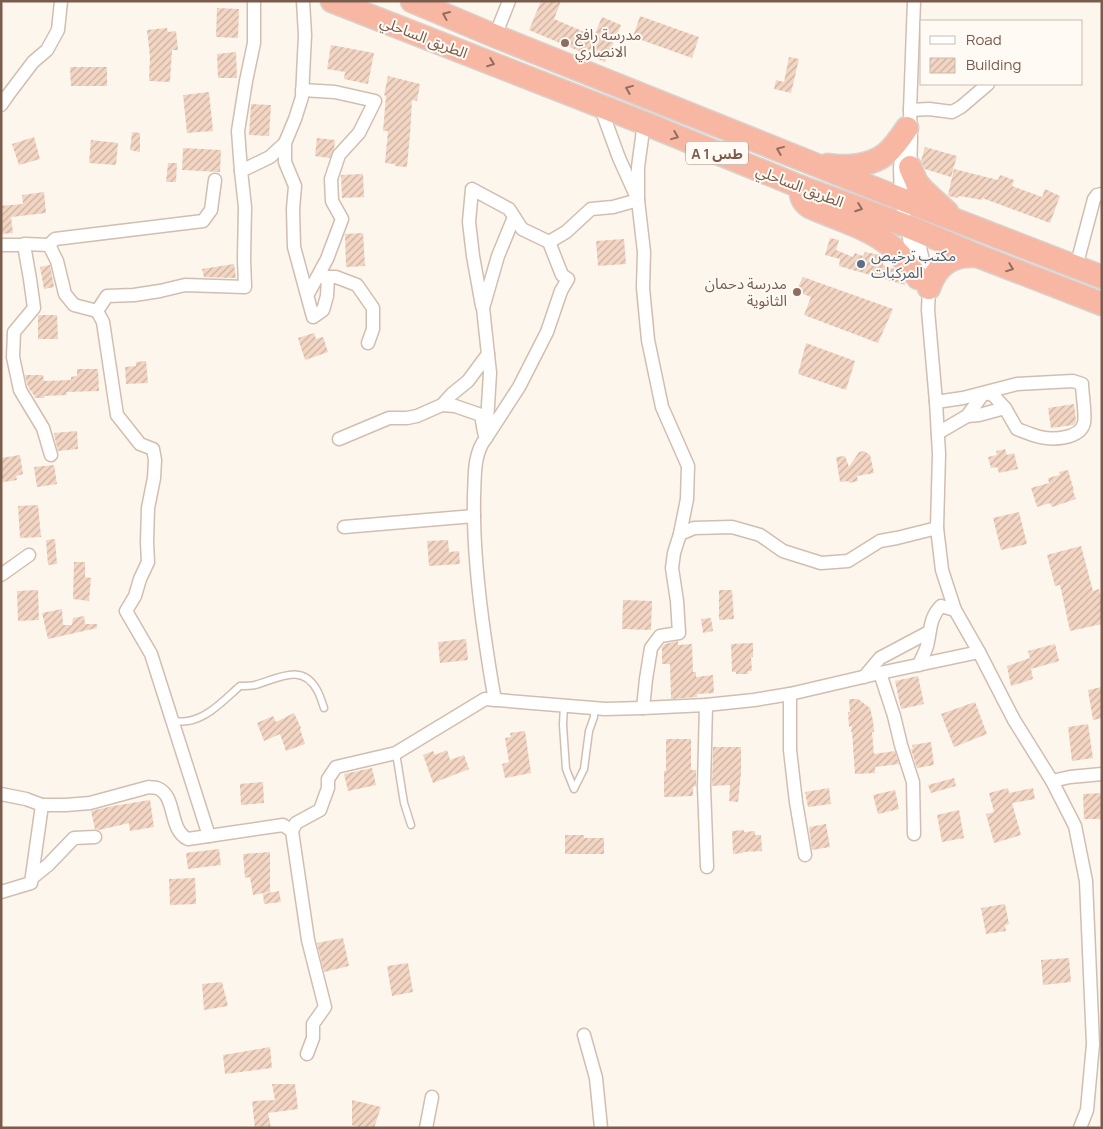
<svg xmlns="http://www.w3.org/2000/svg" width="1103" height="1129" font-family="Manrope,'Noto Sans Arabic',sans-serif">
<defs>
<pattern id="building-hatch" width="6" height="6" patternUnits="userSpaceOnUse" patternTransform="scale(1.25)"><rect width="6" height="6" fill="#f3d5c3"/><path d="M-1 1l2-2M0 6l6-6M5 7l2-2" fill="none" stroke="#cab0a1"/></pattern>
</defs>
<rect width="100%" height="100%" fill="#fdf6ec"/>
<g fill="url(#building-hatch)">
<polygon points="541,1 561,1 554,19 594,36 602,17 621,25 605,62 529,30"/>
<polygon points="217,8 239,9 238,38 216,37"/>
<polygon points="640,16 699,37 692,58 633,37"/>
<polygon points="167,28 168,32 176,31 178,50 172,50 170,82 149,81 150,57 147,30"/>
<polygon points="331,45 374,53 368,84 344,79 345,72 327,69"/>
<polygon points="236,52 237,78 218,78 217,54"/>
<polygon points="789,57 799,59 791,93 774,89 776,80 784,82"/>
<polygon points="70,67 107,67 107,86 71,86"/>
<polygon points="388,76 420,84 417,101 412,100 410,134 407,167 395,166 395,164 385,163 388,131 383,131 386,96 384,95"/>
<polygon points="209,92 213,131 187,133 183,95"/>
<polygon points="251,104 271,105 269,136 249,135"/>
<polygon points="132,132 140,133 140,152 130,150"/>
<polygon points="34,137 40,159 19,165 12,144"/>
<polygon points="317,138 335,140 334,149 330,158 315,156"/>
<polygon points="91,140 118,143 116,165 89,163"/>
<polygon points="925,147 957,156 951,177 925,169 921,161"/>
<polygon points="183,148 221,150 220,172 182,170"/>
<polygon points="168,163 177,163 176,182 166,182"/>
<polygon points="954,169 998,180 1000,175 1014,180 1012,186 1042,197 1045,189 1060,196 1050,223 982,198 982,200 959,196 957,198 949,196 948,195"/>
<polygon points="363,174 364,197 342,198 341,175"/>
<polygon points="44,192 46,213 11,217 13,233 1,234 1,206 23,204 22,195"/>
<polygon points="363,233 365,266 346,267 345,234"/>
<polygon points="830,238 839,240 836,250 853,257 855,253 863,256 865,252 880,255 884,258 883,265 895,269 905,283 905,285 839,266 840,259 825,255"/>
<polygon points="624,239 626,264 598,266 596,241"/>
<polygon points="234,264 236,278 204,277 202,269"/>
<polygon points="50,265 54,287 44,289 40,267"/>
<polygon points="803,277 893,309 878,343 804,315 811,297 796,291"/>
<polygon points="39,315 57,315 58,339 38,339 38,316"/>
<polygon points="314,333 316,339 323,337 328,352 305,360 298,338"/>
<polygon points="806,343 855,361 846,390 798,374"/>
<polygon points="146,361 148,383 126,384 125,367 136,366 136,362"/>
<polygon points="77,369 98,369 99,391 66,392 67,395 44,396 44,398 35,398 34,395 28,387 25,375 43,375 44,381 71,380 71,377 77,376"/>
<polygon points="1074,404 1076,420 1075,423 1073,425 1051,428 1048,408"/>
<polygon points="77,431 78,449 58,451 55,439 54,433"/>
<polygon points="1005,449 1007,455 1014,453 1018,469 999,473 997,467 991,468 988,457 997,455 996,451"/>
<polygon points="864,451 870,455 874,473 857,476 858,481 849,483 849,481 840,482 836,457 845,456 849,467 859,452"/>
<polygon points="20,455 23,474 16,476 17,480 3,482 1,473 1,458"/>
<polygon points="54,465 57,484 37,487 34,467"/>
<polygon points="1068,470 1074,491 1073,491 1076,499 1052,507 1050,503 1037,507 1031,488 1049,483 1048,478 1060,475 1059,472"/>
<polygon points="38,505 41,537 20,538 18,506"/>
<polygon points="1019,512 1027,544 1001,550 993,518"/>
<polygon points="55,539 57,564 48,565 46,540"/>
<polygon points="448,540 449,552 459,551 460,564 429,566 427,541"/>
<polygon points="1081,546 1093,591 1099,589 1102,602 1102,624 1070,631 1060,585 1055,586 1047,555"/>
<polygon points="74,562 85,562 85,577 91,578 89,601 73,599"/>
<polygon points="38,590 39,620 18,621 17,591"/>
<polygon points="719,590 732,590 734,619 719,620"/>
<polygon points="623,600 652,601 651,630 622,629"/>
<polygon points="62,609 63,625 72,625 73,618 84,616 85,624 97,624 97,628 48,639 42,613"/>
<polygon points="711,618 713,631 703,633 701,619"/>
<polygon points="466,639 468,660 440,663 438,642"/>
<polygon points="678,641 678,645 692,644 693,672 696,672 696,677 713,675 714,693 697,694 697,697 671,699 670,664 662,664 662,647 665,644"/>
<polygon points="753,643 753,657 751,657 752,671 748,671 748,674 736,674 736,672 732,672 731,644"/>
<polygon points="1055,644 1059,661 1031,669 1033,679 1011,686 1007,666 1030,658 1028,651"/>
<polygon points="918,676 924,704 901,709 895,681"/>
<polygon points="1102,687 1102,718 1093,720 1088,690"/>
<polygon points="849,699 858,699 870,708 873,721 874,732 872,732 874,754 895,751 899,764 875,767 875,773 855,774 852,732 851,732 852,726 849,727 848,712 850,712"/>
<polygon points="975,702 987,734 954,747 941,714"/>
<polygon points="294,713 301,728 300,729 305,744 286,751 280,734 264,741 257,723 273,716 276,722"/>
<polygon points="1088,724 1093,758 1072,761 1068,727"/>
<polygon points="525,731 531,773 505,778 502,764 509,762 505,738 511,737 510,733"/>
<polygon points="666,739 691,739 691,770 696,770 696,786 693,787 693,796 664,797 664,771 666,771"/>
<polygon points="931,742 934,765 917,768 911,749 913,749 912,745"/>
<polygon points="713,747 741,747 741,773 738,802 729,801 730,785 712,786"/>
<polygon points="447,750 450,760 464,755 469,769 433,783 423,755 433,751 435,755"/>
<polygon points="372,768 376,785 348,791 344,774"/>
<polygon points="954,778 956,786 931,793 928,785"/>
<polygon points="263,782 264,803 241,805 240,784"/>
<polygon points="829,788 831,804 808,807 805,792"/>
<polygon points="1008,788 1009,793 1033,788 1035,799 1012,803 1021,835 994,843 986,814 994,812 989,793"/>
<polygon points="895,790 899,809 878,814 873,795"/>
<polygon points="1102,793 1102,819 1084,819 1083,794"/>
<polygon points="150,800 154,827 130,831 129,823 99,830 95,829 91,811 113,806"/>
<polygon points="959,810 964,838 942,842 937,815"/>
<polygon points="826,824 830,847 812,850 809,827"/>
<polygon points="744,830 744,832 755,831 755,835 761,835 762,851 743,852 743,853 733,854 732,831"/>
<polygon points="565,835 584,835 584,838 604,838 604,854 565,854"/>
<polygon points="219,849 221,865 188,869 186,853"/>
<polygon points="270,852 270,892 253,895 250,877 245,878 243,854"/>
<polygon points="195,878 196,904 170,905 169,879"/>
<polygon points="279,891 281,902 264,904 263,894"/>
<polygon points="1005,904 1009,924 1005,925 1006,931 986,934 981,908"/>
<polygon points="343,938 349,966 324,972 317,943"/>
<polygon points="1069,958 1071,982 1043,985 1041,960"/>
<polygon points="408,963 413,992 392,996 387,966"/>
<polygon points="222,982 228,1006 204,1010 202,984"/>
<polygon points="270,1047 272,1068 225,1074 223,1055"/>
<polygon points="272,1084 295,1084 298,1109 268,1113 271,1128 255,1128 252,1101 275,1100"/>
<polygon points="352,1100 381,1107 374,1128 362,1128 352,1125"/>
</g>
<g fill="none" stroke-linecap="round" stroke-linejoin="round">
<g stroke="#d1beb0" stroke-width="9">
<g id="lane">
<polyline points="564,705 563,725 566,769 574,789 584,769 589,731 594,717 594,708"/>
<path d="M172 721C177 721 183 722 188 721 208 718 225 699 240 686 245 686 250 686 255 685 277 679 302 662 317 690 320 695 322 702 324 708"/>
<polyline points="396,753 404,803 411,825"/>
</g>
</g>
<g stroke="#d1beb0" stroke-width="15">
<g id="street">
<polyline points="303,1 305,35 302,97 295,119 285,143 285,162 295,186 293,209 294,247 313,317 323,310 327,296 328,277"/>
<polyline points="495,36 509,1"/>
<polyline points="302,90 335,92 375,101 359,133 339,155 331,179 332,201 342,219 327,259 308,294"/>
<polyline points="1,105 8,95 33,62 47,50 58,30 61,1"/>
<polyline points="910,110 929,109 952,112 961,107 988,84"/>
<polyline points="644,123 638,167 638,200 644,252 643,288 648,340 662,407 688,466 687,499 680,534"/>
<polyline points="904,139 900,167 901,199 915,267"/>
<polyline points="241,171 238,131 246,81 254,43 254,1"/>
<polyline points="910,172 911,138 910,110 914,1"/>
<polyline points="514,217 498,256 483,308 490,373 486,438 519,387 547,332 561,291 568,279 562,275 549,242 566,232 591,209 613,207 638,200 619,158 600,106"/>
<polyline points="916,229 929,288 928,310 936,402 939,454 937,528 942,570 955,610 979,652 1014,720 1052,781 1075,826 1086,881 1093,1044 1087,1110 1080,1128"/>
<polyline points="1,245 24,245 24,244 49,245 57,261 65,294 74,305 97,311 103,322 117,415 140,444 153,449 155,460 154,478 148,508 147,542 148,562 140,579 135,596 126,611 151,654 209,836"/>
<polyline points="24,245 30,279 34,308 14,332 13,357 20,390 43,428 51,455"/>
<polyline points="49,245 55,239 203,221 211,210 215,180"/>
<polyline points="1076,267 1094,199 1097,195 1102,194"/>
<polyline points="319,277 336,277 357,285 373,308 373,329 368,343"/>
<polyline points="482,306 473,256 469,222 472,189 509,209 522,229 549,242"/>
<polyline points="97,311 107,296 134,295 160,291 185,285 245,287 244,259 245,207 241,171 270,157 285,143"/>
<path d="M936 402 963 398 1017 384 1073 381 1082 384C1082 393 1086 416 1084 423 1080 439 1053 440 1040 437 1032 435 1025 432 1017 429L1005 408 993 395 984 393 967 416 938 433"/>
<path d="M442 405 455 406 481 415 484 432 486 438C473 454 475 477 474 497 473 545 478 591 485 639 488 659 491 680 495 700"/>
<polyline points="967,416 979,415 1005,408"/>
<polyline points="339,439 389,418 407,418 417,416 442,405 452,394 468,381 488,354"/>
<polyline points="344,527 474,516"/>
<polyline points="1,575 29,555"/>
<path d="M919 665C921 659 925 653 927 646 931 631 929 618 941 606L955 610"/>
<polyline points="880,673 894,716 901,745 913,782 914,834"/>
<polyline points="864,677 880,658 929,632"/>
<polyline points="790,694 790,750 796,802 805,855"/>
<polyline points="706,705 704,786 707,867"/>
<polyline points="643,708 646,679 651,648 660,636 679,633 677,601 672,568 674,553 680,534 694,528 732,527 760,535 783,551 821,563 848,561 880,541 897,538 937,528"/>
<polyline points="1052,781 1070,777 1102,774"/>
<path d="M1 794 26 799 42 805H66L90 803 149 787C152 788 154 787 157 788 177 795 168 830 188 839L283 825 292 831"/>
<polyline points="32,878 48,865 74,838 95,837"/>
<polyline points="1,892 31,883 42,805"/>
<polyline points="584,1035 596,1078 601,1128"/>
<polyline points="307,1054 313,1038 313,1024 325,1007 308,940 292,831 296,823 320,810 328,788 328,779 336,767 396,753 485,699 605,709 643,708 706,705 754,700 790,694 880,673 979,652"/>
<polyline points="426,1128 432,1097"/>
</g>
</g>
<g stroke="#dad1cd" stroke-width="25">
<g id="highway">
<polyline points="332,1 644,123 801,187 907,226 978,256 1102,304"/>
<polyline points="412,1 495,36 901,199 1102,277"/>
<path d="M828 165C847 168 872 166 887 153 895 146 901 137 907 128"/>
<polyline points="910,167 917,183 923,190 947,212"/>
<path d="M801 187C800 196 802 202 810 207 837 219 871 228 893 248 903 257 910 267 918 278"/>
<path d="M929 288C937 264 953 254 978 256"/>
</g>
</g>
<use href="#lane" stroke="#fff" stroke-width="6"/>
<use href="#street" stroke="#fff" stroke-width="12"/>
<use href="#highway" stroke="#f7b7a3" stroke-width="22"/>
</g>
<defs><path id="oneway-chevron" d="M-2-3.5L2.5 0L-2 3.5" fill="none" stroke-width="1.6" stroke-linecap="round" stroke-linejoin="round" transform="scale(1.25)"/></defs>
<g stroke="#936e5e">
<use href="#oneway-chevron" transform="translate(446 15) rotate(-157)"/>
<use href="#oneway-chevron" transform="translate(491 63) rotate(21)"/>
<use href="#oneway-chevron" transform="translate(629 89) rotate(-158)"/>
<use href="#oneway-chevron" transform="translate(675 136) rotate(22)"/>
<use href="#oneway-chevron" transform="translate(780 150) rotate(-158)"/>
<use href="#oneway-chevron" transform="translate(859 208) rotate(20)"/>
<use href="#oneway-chevron" transform="translate(1010 268) rotate(21)"/>
</g>
<g fill="#8d6e63" stroke="#fffaf3" stroke-width="2">
<circle cx="565" cy="43" r="5"/>
<circle cx="797" cy="292" r="5"/>
</g>
<circle fill="#5c6f8a" stroke="#fffaf3" stroke-width="2" cx="861" cy="264" r="5"/>
<g text-anchor="middle" dominant-baseline="central" stroke-width="4" stroke-linejoin="round" paint-order="stroke">
<rect fill="#fffaf3" stroke="#a28b7f" stroke-width="1" x="686" y="141.5" width="62" height="23" rx="4"/>
<g font-size="14" font-weight="bold" fill="#7a5c4d">
<text x="717" y="153">A 1 طس</text>
</g>
<g font-size="15" fill="#785e54" stroke="#fffaf3" text-anchor="start">
<text x="575" y="34">مدرسة رافع<tspan x="575" dy="17">الانصاري</tspan></text>
<text x="787" y="283" text-anchor="end">مدرسة دحمان<tspan x="787" dy="17">الثانوية</tspan></text>
</g>
<g font-size="15" fill="#7a5c4d" stroke="#fffaf3">
<text transform="translate(424 37) rotate(21)">الطريق الساحلي</text>
<text transform="translate(800 186) rotate(21)">الطريق الساحلي</text>
</g>
<g font-size="15" fill="#4e5e75" stroke="#fffaf3" text-anchor="start">
<text x="871" y="255">مكتب ترخيص<tspan x="871" dy="17">المركبات</tspan></text>
</g>
</g>
<rect width="1103" height="1129" fill="none" stroke="#7a5c4d" stroke-width="5"/>
<rect x="920" y="20" width="162" height="65" fill="#fffaf3" stroke="#cabbb1"/>
<rect x="930" y="36" width="25" height="8" fill="#ffffff" stroke="#cabbb1"/>
<text x="966" y="45" font-size="15" fill="#7a5c4d">Road</text>
<rect x="930" y="58" width="25" height="15" fill="url(#building-hatch)" stroke="#cabbb1"/>
<text x="966" y="70" font-size="15" fill="#7a5c4d">Building</text>
</svg>
